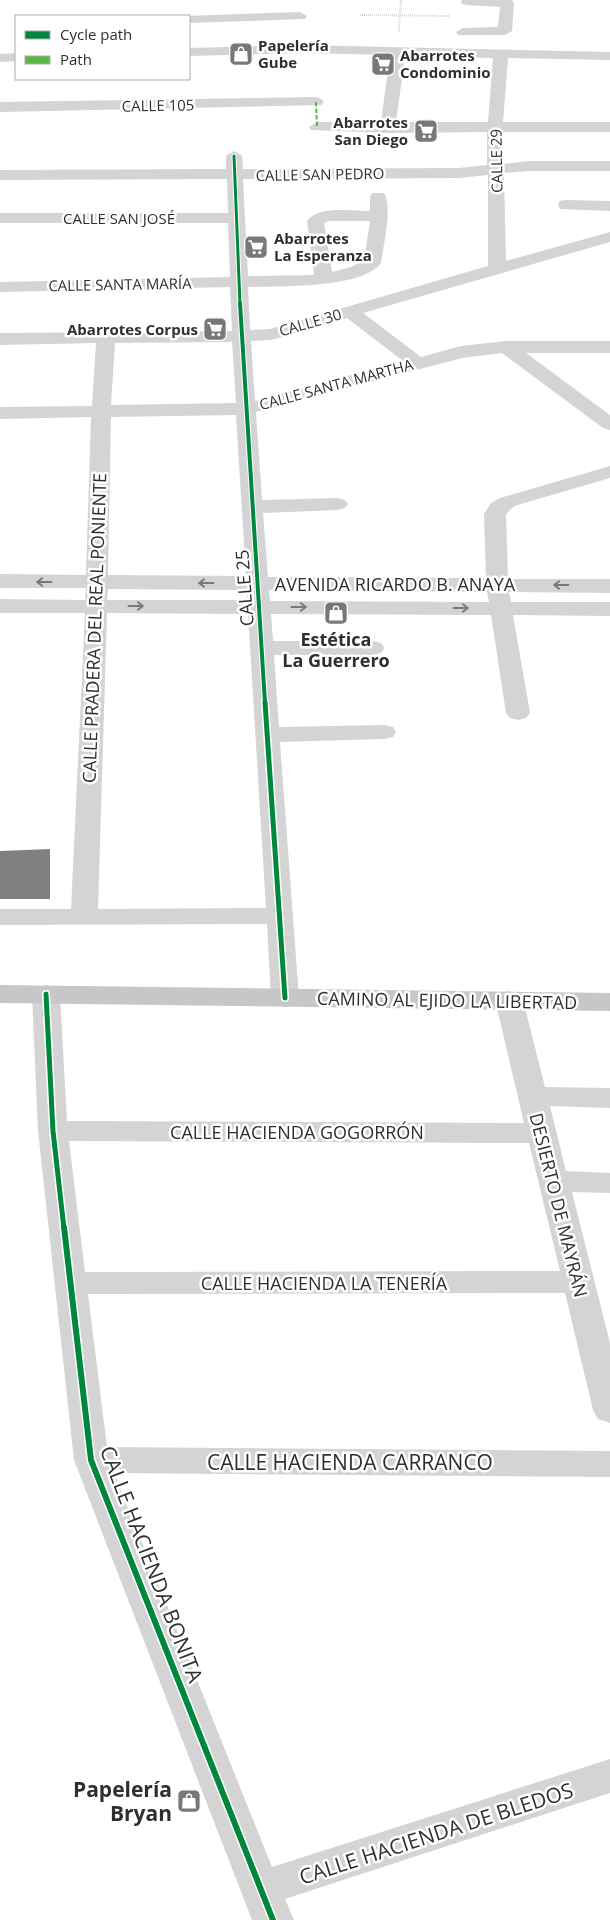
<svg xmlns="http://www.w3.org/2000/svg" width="610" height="1920" font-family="'Open Sans',sans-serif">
<rect width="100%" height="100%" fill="#fff"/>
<polygon fill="#7f7f7f" points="50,849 50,899 0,899 0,851"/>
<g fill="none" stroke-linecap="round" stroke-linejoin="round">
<g stroke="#d4d4d4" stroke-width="2" stroke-dasharray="1 1" stroke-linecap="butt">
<polyline points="360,15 449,16"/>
<polyline points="399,31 401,0"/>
</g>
<g fill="#d4d4d4" fill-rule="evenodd">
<polygon points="461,0 512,0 514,3 512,31 505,35 458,35 456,32 463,28 498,27 500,7 467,5 462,4"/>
<polygon points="300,12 307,16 305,19 189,23 189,16 184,16"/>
<path d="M301 45 610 52V60L508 58 503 122H610V132H503L504 164 529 161H610V171H529L504 173 506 261 610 232V242L363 313 421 357 461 346 506 341H610V353H526L610 415V430L603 428 502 353 462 358 256 412 262 500 338 498 345 500 348 504 345 508 338 510 263 513 268 577 486 578 484 514 491 503 500 498 610 466V478L514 506 506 514 508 579H610V593L509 592 511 602H610V616L513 615 530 713 526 718 518 720 510 718 506 713 491 615 271 614 273 641H373L381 643 385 648 381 653 373 655H274L279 727 384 725 393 727 396 732 393 737 384 739 280 742 299 998 295 1004 285 1007 275 1004 271 998 267 924 0 925V909H71L85 613H0V599L85 600 86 588H0V574L86 575 91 417 0 419V407L92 406 96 343 0 345V333L232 331 230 287 0 292V282L230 277 228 223H0V213H228L227 179 0 180V170L226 169V156L234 151 242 156 243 169 459 168 487 165V132L388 133 311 130 309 127 317 122H381L390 55 301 53 189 56V48ZM405 56 493 58 488 122H396ZM488 175V266L270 329 250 330 248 287C278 286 362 289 381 263 383 247 393 207 384 193H372L370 197V211C353 211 318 205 307 221L314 275 248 276 243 179 459 178ZM329 221H370L364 260 351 267 332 272 324 223ZM347 318 403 361 255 401 251 341 271 340ZM232 342 236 403 111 405 115 343ZM236 415 246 576 108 575 111 417ZM108 589 247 590V600H107ZM269 590 487 592 489 602 270 601ZM107 613 248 614 266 908 98 909Z"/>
<polygon points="16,53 16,61 0,62 0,54"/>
<polygon points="316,97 321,99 324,102 321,105 0,112 0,102"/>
<polygon points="566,200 610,201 610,211 560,209 558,205 560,201"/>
<path d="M46 985 56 988 60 994 67 1121 524 1123 495 1000 499 994 509 991 519 994 523 1000 545 1087 610 1088V1108L550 1106 566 1171 610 1173V1193L572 1192 610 1343V1423L598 1419 593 1410 565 1293 88 1294 107 1447 610 1451V1477L114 1473 272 1867 610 1759V1793L285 1899 294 1920H252L74 1460 38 1131 32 994 36 988ZM69 1141 529 1143 560 1271 85 1272Z"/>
</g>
<polygon fill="#c7c7c7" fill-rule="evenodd" points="0,985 610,993 610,1011 0,1003"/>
<polyline stroke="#58b947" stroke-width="2" stroke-dasharray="4.5 2" stroke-linecap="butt" points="316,102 317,127"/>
<g stroke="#fff" stroke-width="5">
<polyline id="cycleway-far3" points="234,156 240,304"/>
</g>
<g stroke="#fff" stroke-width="6">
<polyline id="cycleway-far2" points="240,303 265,703"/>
</g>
<g stroke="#fff" stroke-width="8">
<g id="cycleway-far1">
<polyline points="265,702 285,998"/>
<polyline points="46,994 53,1131 64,1229"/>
</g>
</g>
<g stroke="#fff" stroke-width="9">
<polyline id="cycleway" points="64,1227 91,1460 273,1920"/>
</g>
<use href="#cycleway-far3" stroke="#00873e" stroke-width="3"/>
<use href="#cycleway-far2" stroke="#00873e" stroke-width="4"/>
<use href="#cycleway-far1" stroke="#00873e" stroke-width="5"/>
<use href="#cycleway" stroke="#00873e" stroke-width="6"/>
</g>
<defs><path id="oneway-shaft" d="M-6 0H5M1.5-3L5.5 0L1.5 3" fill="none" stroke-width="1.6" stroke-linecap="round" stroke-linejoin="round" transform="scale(1.25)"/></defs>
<g stroke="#797979">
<use href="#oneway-shaft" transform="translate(44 582) rotate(-180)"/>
<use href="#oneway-shaft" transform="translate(206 583) rotate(-180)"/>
<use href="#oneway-shaft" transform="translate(561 585) rotate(-180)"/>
<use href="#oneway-shaft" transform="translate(136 606)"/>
<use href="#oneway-shaft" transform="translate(299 607)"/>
<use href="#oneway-shaft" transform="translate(461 608)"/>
</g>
<defs>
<g id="shop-square" transform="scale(1.25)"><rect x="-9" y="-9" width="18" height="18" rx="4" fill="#787878" stroke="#fff"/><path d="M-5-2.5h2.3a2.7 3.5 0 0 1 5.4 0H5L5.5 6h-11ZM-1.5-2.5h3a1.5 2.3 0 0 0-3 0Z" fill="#fff"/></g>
<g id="supermarket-square" transform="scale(1.25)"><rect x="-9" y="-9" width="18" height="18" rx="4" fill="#787878" stroke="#fff"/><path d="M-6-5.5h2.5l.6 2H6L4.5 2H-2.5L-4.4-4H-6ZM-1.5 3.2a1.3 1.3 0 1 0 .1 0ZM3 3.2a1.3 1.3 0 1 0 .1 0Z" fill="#fff"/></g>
</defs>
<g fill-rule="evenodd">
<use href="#shop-square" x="241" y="54"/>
<use href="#supermarket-square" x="383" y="64"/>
<use href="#supermarket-square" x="426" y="131"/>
<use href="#supermarket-square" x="256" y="247"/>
<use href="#supermarket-square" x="215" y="329"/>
<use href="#shop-square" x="336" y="613"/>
<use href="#shop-square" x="189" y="1801"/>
</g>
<g text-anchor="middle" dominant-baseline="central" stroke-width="5" stroke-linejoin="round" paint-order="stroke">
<g font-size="15" font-weight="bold" fill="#2f2f2f" stroke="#fff" text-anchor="start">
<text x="258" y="45">Papelería<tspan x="258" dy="17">Gube</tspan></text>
<text x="400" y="55">Abarrotes<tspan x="400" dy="17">Condominio</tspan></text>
<text x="408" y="122" text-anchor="end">Abarrotes<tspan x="408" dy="17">San Diego</tspan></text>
<text x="274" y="238">Abarrotes<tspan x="274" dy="17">La Esperanza</tspan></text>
<text x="198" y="329" text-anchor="end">Abarrotes Corpus</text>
</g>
<g font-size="15" fill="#2f2f2f" stroke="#fff">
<text transform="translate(158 105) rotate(-1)">CALLE 105</text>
<text transform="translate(496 161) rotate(-91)">CALLE 29</text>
<text transform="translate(320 174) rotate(-1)">CALLE SAN PEDRO</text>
<text x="119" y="218">CALLE SAN JOSÉ</text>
<text transform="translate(120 284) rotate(-1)">CALLE SANTA MARÍA</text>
<text transform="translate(310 322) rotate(-16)">CALLE 30</text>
<text transform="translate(336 384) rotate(-15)">CALLE SANTA MARTHA</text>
</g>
<g font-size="18" fill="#2f2f2f" stroke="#fff">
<text x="395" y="584">AVENIDA RICARDO B. ANAYA</text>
<text transform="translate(244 588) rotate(-94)">CALLE 25</text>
<text transform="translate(94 628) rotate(-88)">CALLE PRADERA DEL REAL PONIENTE</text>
<text transform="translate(447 1000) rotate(1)">CAMINO AL EJIDO LA LIBERTAD</text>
<text x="297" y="1132">CALLE HACIENDA GOGORRÓN</text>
<text transform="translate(559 1205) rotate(76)">DESIERTO DE MAYRÁN</text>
<text x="324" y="1283">CALLE HACIENDA LA TENERÍA</text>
</g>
<g font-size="18" font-weight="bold" fill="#2f2f2f" stroke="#fff">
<text x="336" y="639">Estética<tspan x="336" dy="21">La Guerrero</tspan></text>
</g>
<g font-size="21" fill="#2f2f2f" stroke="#fff">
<text x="350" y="1462">CALLE HACIENDA CARRANCO</text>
<text transform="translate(152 1564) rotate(69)">CALLE HACIENDA BONITA</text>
<text transform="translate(436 1833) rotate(-18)">CALLE HACIENDA DE BLEDOS</text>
</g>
<g font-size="21" font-weight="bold" fill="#2f2f2f" stroke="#fff" text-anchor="end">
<text x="172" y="1789">Papelería<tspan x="172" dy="24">Bryan</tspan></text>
</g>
</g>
<rect x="15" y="15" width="175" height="65" fill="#ffffff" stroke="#acacac"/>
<rect x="25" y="31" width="25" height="8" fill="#00873e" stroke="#acacac"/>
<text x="60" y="40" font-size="15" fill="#2f2f2f">Cycle path</text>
<rect x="25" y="56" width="25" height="8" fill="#58b947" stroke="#acacac"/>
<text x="60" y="65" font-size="15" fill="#2f2f2f">Path</text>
</svg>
